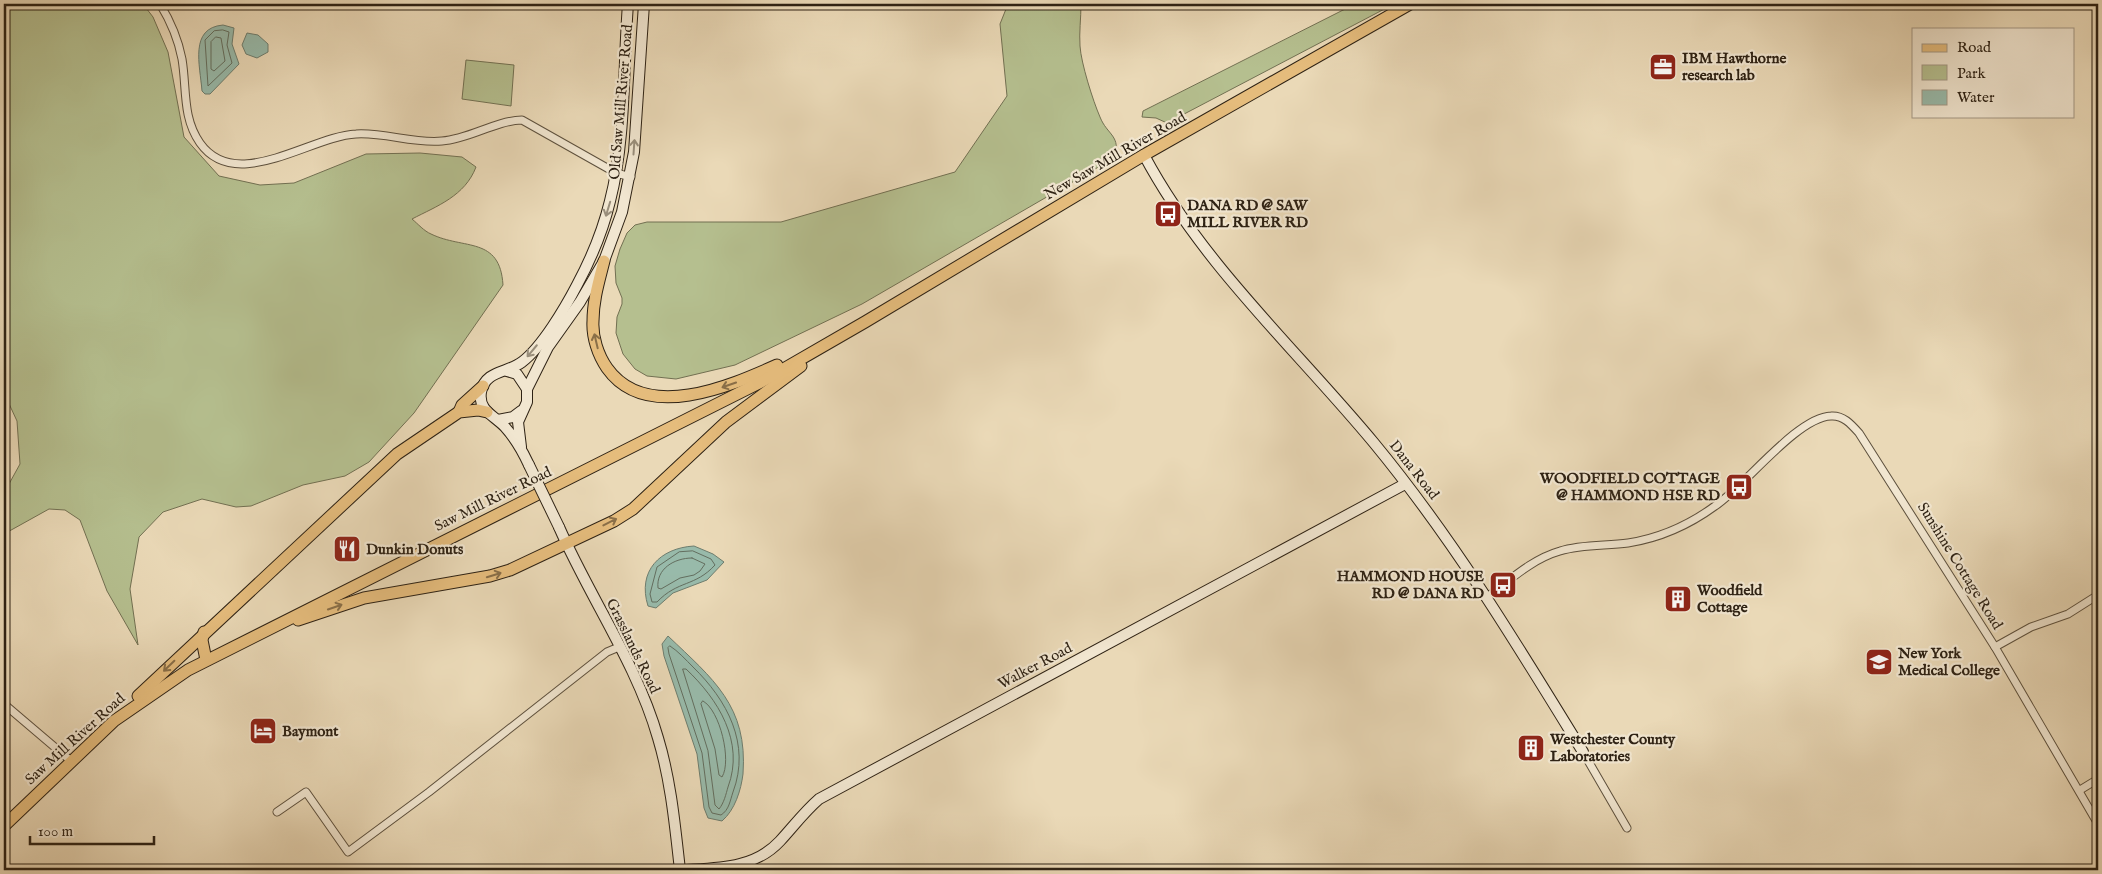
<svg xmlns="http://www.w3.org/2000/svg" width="2102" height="874" font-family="'IM FELL English',serif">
<rect width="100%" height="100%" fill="#ead9b7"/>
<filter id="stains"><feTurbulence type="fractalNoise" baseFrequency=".004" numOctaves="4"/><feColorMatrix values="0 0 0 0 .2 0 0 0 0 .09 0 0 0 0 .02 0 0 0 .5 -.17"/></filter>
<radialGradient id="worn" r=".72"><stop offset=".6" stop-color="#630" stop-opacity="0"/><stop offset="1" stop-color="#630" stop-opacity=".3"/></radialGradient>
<g fill="#b5bf8f" stroke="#727052">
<path d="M4 4H143L153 17 168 52 184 137 219 176 260 185 294 183 366 154 420 153 462 157 476 167C465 196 437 206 412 219 418 224 424 231 431 234 464 250 500 236 503 285L414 413 369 462 345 476 303 485 251 506 236 507 202 499 163 512 139 537 130 589 138 645 107 591 80 520 65 510 49 509 4 534V493L20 464 17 421 4 393Z"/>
<path d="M1008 4H1081C1081 18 1079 33 1080 46 1081 63 1093 101 1100 117 1107 135 1122 136 1114 158L862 304 735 365 676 379 647 376 635 369 623 354 616 333 617 317 622 304V298L616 283 615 266 620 249 627 233 635 225 647 222H781L955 172 1007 96 1000 24Z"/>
<polygon points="1355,4 1394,4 1167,123 1156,118 1142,117 1143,111"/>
<polygon points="466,60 514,65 511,106 462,99"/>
</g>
<g fill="#98baaa" stroke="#6e7d6e">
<path d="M223 25 234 28 232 44 239 64 210 94H205L202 91C200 65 189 28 223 25Z"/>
<polygon points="247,33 258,35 268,44 268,52 257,58 246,54 242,45"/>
<path d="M694 546 713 554 724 562 707 580 673 593 656 608 648 606C637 571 660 548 694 546Z"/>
<path d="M668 636C713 679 748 706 743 774 741 790 735 810 722 821L708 818 704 808 697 754 664 656 662 644Z"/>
</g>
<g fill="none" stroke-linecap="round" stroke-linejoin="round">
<g stroke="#636e5f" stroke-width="1">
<polygon points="223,30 229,32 227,45 232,63 208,86 205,40 214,31"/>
<polygon points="216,37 221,38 225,61 214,71 211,69 211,42"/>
<path d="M693 551 711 559 715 565C695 587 678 580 657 602H652L650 594 657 567 679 552Z"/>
<path d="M692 558 705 564 700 571 694 575 680 578 661 589 658 588C656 569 674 558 692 558Z"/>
<path d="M670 646C678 651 686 660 693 667 727 700 751 744 733 792 730 801 729 810 721 815L712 813 709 807 702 753 669 654 668 648Z"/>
<path d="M683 669H686C718 699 745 742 728 787 726 794 724 803 719 809L715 805 708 751Z"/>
<path d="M703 701C720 710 732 761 722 777L719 775 715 749 701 704Z"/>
</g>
<g stroke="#5d503d" stroke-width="9">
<g id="street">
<path d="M160 4C171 22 178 38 182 59 187 89 182 117 200 143 236 194 311 136 356 134 384 132 414 144 442 141 470 139 494 121 522 120L616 173 631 177"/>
<path d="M1487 597C1510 580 1532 559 1560 551 1582 544 1606 546 1628 543 1660 538 1689 525 1715 506 1744 487 1797 417 1831 416 1843 415 1851 424 1859 433L1995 647 2098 824"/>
<polyline points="1995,647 2031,627 2068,614 2098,595"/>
<polyline points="4,704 71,761"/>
<polyline points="1583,752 1627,828"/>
<polyline points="2080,790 2098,779"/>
<polyline points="277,812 306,792 348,852 429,792 607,652 619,647"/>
</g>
</g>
<g stroke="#2e2214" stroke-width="12">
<g id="secondary">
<path d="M1144 155C1202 264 1296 349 1374 443 1454 540 1518 646 1583 752"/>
<polyline points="507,371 517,374 527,389"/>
<polyline points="498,420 513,417 521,411"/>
<polyline points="521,447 518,422 527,402 527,389 548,347 580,302 604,261 622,212 634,152 644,4"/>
<path d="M529 465C523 452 515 438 505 427 494 415 478 411 481 392 485 370 508 373 522 362 542 347 565 308 577 285 591 259 603 230 610 201 626 139 623 68 628 4"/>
<path d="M559 527C590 598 637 664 658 738 671 781 675 826 680 870"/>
<path d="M686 870C720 868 755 868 780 841 793 827 804 812 819 799L1405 484"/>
</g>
</g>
<g stroke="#2e2214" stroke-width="13">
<g id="primary">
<path d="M604 261C599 281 593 300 593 321 592 337 598 355 607 368 646 423 730 386 777 365"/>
<polyline points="459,412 462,405 483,386"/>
<polyline points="298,620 364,598 490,576 510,570 614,521 633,509 726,422 801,366"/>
<polyline points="204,632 202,640 206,660"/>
<polyline points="138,696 397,454 459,412 478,410 487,412"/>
<polyline points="4,826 114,721 188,670 761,382 865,322 1144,155 1410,4"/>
</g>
</g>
<use href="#street" stroke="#f1e6d0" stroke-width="7"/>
<use href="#secondary" stroke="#f1e6d0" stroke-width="10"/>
<use href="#primary" stroke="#e5bc7c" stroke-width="11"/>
<g stroke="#2e2214" stroke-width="12" stroke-linecap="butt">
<polyline id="secondary-bridge" points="529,465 559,527"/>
</g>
<use href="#secondary-bridge" stroke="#f1e6d0" stroke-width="10"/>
</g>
<defs><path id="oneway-shaft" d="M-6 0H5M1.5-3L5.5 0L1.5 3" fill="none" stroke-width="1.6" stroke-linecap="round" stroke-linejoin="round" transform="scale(1.25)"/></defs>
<g stroke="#998e7b">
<use href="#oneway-shaft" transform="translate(634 147) rotate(-86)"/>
<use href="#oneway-shaft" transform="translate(608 209) rotate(107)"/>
<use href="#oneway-shaft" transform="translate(532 351) rotate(130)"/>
</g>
<g stroke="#8a6f48">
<use href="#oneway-shaft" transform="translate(596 341) rotate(-103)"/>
<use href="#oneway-shaft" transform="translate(729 385) rotate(161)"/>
<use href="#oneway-shaft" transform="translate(610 522) rotate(-27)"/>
<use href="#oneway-shaft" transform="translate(494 575) rotate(-17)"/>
<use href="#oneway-shaft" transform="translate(335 607) rotate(-19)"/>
<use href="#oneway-shaft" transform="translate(169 666) rotate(136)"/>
</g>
<defs>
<g id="office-square" transform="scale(1.4375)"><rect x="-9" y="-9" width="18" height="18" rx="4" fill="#8f2418" stroke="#f1e6d0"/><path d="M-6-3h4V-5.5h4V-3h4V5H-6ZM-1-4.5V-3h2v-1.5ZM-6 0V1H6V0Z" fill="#fff"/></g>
<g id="bus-square" transform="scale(1.4375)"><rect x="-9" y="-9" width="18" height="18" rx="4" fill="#8f2418" stroke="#f1e6d0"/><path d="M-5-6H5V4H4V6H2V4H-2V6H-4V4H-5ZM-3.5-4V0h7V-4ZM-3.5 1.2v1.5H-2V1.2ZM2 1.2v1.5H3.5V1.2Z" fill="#fff"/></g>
<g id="restaurant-square" transform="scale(1.4375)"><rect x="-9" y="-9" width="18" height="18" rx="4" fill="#8f2418" stroke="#f1e6d0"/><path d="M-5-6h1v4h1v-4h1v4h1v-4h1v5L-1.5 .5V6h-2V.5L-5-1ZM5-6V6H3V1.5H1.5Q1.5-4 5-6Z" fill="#fff"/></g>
<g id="building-square" transform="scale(1.4375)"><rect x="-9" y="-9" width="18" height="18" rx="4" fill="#8f2418" stroke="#f1e6d0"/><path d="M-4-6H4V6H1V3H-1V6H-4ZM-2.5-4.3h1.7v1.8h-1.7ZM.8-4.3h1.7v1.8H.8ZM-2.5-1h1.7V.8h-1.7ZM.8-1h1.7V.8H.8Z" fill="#fff"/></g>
<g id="university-square" transform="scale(1.4375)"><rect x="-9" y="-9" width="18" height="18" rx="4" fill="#8f2418" stroke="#f1e6d0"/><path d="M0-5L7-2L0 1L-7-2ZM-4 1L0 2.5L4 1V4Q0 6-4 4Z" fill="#fff"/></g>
<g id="hotel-square" transform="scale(1.4375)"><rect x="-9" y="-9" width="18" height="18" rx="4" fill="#8f2418" stroke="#f1e6d0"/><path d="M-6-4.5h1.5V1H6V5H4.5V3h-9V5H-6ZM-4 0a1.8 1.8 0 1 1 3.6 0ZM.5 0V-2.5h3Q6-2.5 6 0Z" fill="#fff"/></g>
</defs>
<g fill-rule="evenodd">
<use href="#office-square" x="1663" y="67"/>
<use href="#bus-square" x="1168" y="214"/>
<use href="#bus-square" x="1739" y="487"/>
<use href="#restaurant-square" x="347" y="549"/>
<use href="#bus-square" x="1503" y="585"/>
<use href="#building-square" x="1678" y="599"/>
<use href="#university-square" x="1879" y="662"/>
<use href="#hotel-square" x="263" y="731"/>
<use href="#building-square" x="1531" y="748"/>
</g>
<g text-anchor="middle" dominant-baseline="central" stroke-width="4.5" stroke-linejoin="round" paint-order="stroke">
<g font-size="15" font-weight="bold" fill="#2e2214" stroke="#f1e6d0" text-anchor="start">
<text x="1682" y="58">IBM Hawthorne<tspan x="1682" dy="17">research lab</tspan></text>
<text x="1187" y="205">DANA RD @ SAW<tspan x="1187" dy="17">MILL RIVER RD</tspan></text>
<text x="1720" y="478" text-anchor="end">WOODFIELD COTTAGE<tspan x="1720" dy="17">@ HAMMOND HSE RD</tspan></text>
<text x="366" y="549">Dunkin Donuts</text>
<text x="1484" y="576" text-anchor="end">HAMMOND HOUSE<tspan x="1484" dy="17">RD @ DANA RD</tspan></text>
<text x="1697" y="590">Woodfield<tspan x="1697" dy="17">Cottage</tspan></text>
<text x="1898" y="653">New York<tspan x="1898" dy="17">Medical College</tspan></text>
<text x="282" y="731">Baymont</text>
<text x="1550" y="739">Westchester County<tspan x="1550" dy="17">Laboratories</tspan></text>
</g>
<g font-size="15" fill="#2e2214" stroke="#f1e6d0">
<text transform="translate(621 102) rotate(-85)">Old Saw Mill River Road</text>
<text transform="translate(1115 156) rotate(-30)">New Saw Mill River Road</text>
<text transform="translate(1414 470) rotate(52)">Dana Road</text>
<text transform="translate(493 499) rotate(-26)">Saw Mill River Road</text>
<text transform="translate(1960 566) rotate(58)">Sunshine Cottage Road</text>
<text transform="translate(633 646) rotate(64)">Grasslands Road</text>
<text transform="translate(1035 666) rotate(-28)">Walker Road</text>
<text transform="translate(75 739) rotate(-42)">Saw Mill River Road</text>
</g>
</g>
<rect width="2102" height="874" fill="none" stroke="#ead9b7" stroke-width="20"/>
<rect x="5" y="5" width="2092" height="864" fill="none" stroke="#2e2214" stroke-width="2.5"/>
<rect x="10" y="10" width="2082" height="854" fill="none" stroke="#2e2214"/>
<rect x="1912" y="28" width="162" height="90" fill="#f1e6d0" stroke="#a39885"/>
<rect x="1922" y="44" width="25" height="8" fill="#e5bc7c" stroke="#a39885"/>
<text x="1957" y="52" font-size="15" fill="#2e2214">Road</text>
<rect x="1922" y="65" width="25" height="15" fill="#b5bf8f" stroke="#a39885"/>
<text x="1957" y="78" font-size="15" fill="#2e2214">Park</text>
<rect x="1922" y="90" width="25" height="15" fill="#98baaa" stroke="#a39885"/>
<text x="1957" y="102" font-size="15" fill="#2e2214">Water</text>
<path d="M30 836v8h124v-8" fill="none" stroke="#2e2214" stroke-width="2.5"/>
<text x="38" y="836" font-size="15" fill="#2e2214" stroke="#f1e6d0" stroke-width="4" paint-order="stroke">100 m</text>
<rect width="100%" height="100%" filter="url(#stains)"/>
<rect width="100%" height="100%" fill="url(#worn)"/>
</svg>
